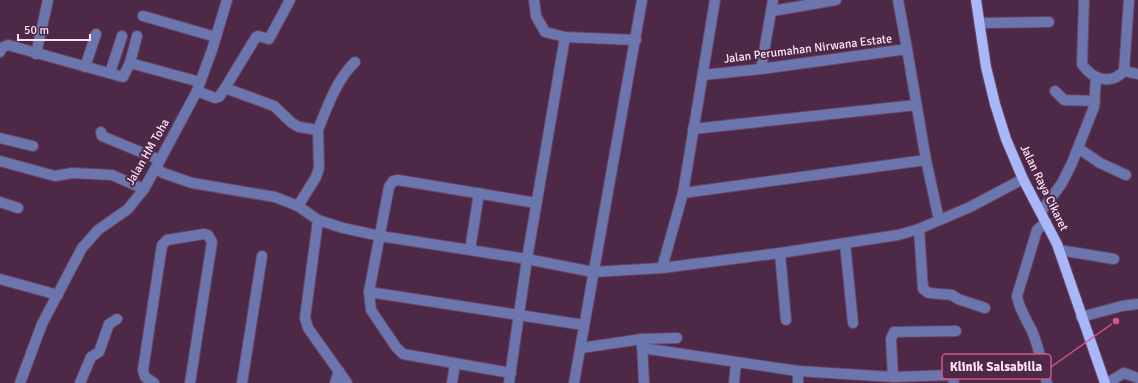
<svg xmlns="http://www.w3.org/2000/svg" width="1138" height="383" font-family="Signika,sans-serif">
<rect width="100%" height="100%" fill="#4e2847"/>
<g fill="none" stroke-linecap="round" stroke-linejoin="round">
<g stroke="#6a4663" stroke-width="12">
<g id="minor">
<polyline points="534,0 536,16 545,32 565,37 636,40"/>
<polyline points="898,0 907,49"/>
<path d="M1084 0 1082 64C1092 79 1110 86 1124 71"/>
<polyline points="1129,0 1124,71 1138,74"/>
<polyline points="772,11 836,0"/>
<polyline points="143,16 216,37"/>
<polyline points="979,23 1049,22"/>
<polyline points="0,52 1,48 8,45 123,77 130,63 137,36"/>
<polyline points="36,54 48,0"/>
<polyline points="130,63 200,82"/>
<polyline points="85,67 96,34"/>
<polyline points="761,69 773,0"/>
<polyline points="110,73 122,36"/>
<polyline points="703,75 761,69 907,49 926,160 939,220"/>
<polyline points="225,88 256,37 258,36 269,39 290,0"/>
<polyline points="197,91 215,98 219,97 225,88 274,106 292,123 299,127 318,130 319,168 316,177 298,206"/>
<polyline points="1055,91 1064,100 1095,101"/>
<polyline points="693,129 916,105"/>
<path d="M318 130C327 107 337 79 355 62"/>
<polyline points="101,132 102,136 160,160"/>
<polyline points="0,138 33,146"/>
<polyline points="1078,148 1100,163 1126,175"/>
<polyline points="0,161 55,176 72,173 112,175 144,189"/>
<polyline points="156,168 163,173 192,183 275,197 298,206 318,220 343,228 380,236 527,259 593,272 662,268 780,253 898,235 919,229 970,207 1023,179"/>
<polyline points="683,193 926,160"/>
<polyline points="0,202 18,208"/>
<polyline points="1041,212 1062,183 1072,163 1094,107 1096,78"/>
<polyline points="318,220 305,318 308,328 347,383"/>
<path d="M1046 222 1037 230 1017 296C1019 309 1026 319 1032 331 1039 347 1042 366 1047 383"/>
<polyline points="919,229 923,289 929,293 952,295 958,299 985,308"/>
<polyline points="845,243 853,323"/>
<polyline points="470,250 479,193"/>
<polyline points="1059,250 1114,259"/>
<polyline points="780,253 786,320"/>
<polyline points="662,268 683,193 715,0"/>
<polyline points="0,279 58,295"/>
<polyline points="369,292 584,325"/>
<polyline points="1081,317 1122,306 1138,304"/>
<polyline points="642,343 644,383"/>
<polyline points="581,348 642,339 677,338"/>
<polyline points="642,348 798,371 893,377 952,375 954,383"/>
<polyline points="798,371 798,383"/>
<polyline points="511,373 403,354 396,347 371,310 369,292 389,187 393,181 398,180 536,203"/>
<polyline points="893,377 891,339 894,332 956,331"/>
<polyline points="20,383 42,324 82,248 98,230 128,209 144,189 160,160 197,91 212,50 227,0"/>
<polyline points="80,383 91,357 99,352 109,324 117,319"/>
<polyline points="154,383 145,377 143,370 162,245 167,240 204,234 208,235 212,242 190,383"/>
<polyline points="242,383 262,256"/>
<polyline points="335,383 339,371"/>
<polyline points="452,383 455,364"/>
<polyline points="509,383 527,259 565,37"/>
<polyline points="574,383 642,0"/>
<polyline points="734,383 736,363"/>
<polyline points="1107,383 1124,373 1138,378"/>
</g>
</g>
<g stroke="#6a4663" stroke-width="12">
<polyline id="major" points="976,0 986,67 995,104 1006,139 1023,179 1057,244 1105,383"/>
</g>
<use href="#minor" stroke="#6a76ad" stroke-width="10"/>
<use href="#major" stroke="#a7b7fa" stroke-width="10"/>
</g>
<g text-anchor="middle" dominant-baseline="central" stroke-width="4" stroke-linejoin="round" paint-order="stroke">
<g font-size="12" fill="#fde4f7" stroke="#4e2847">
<text transform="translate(808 49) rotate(-7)">Jalan Perumahan Nirwana Estate</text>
<text transform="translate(148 152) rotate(-60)">Jalan HM Toha</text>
<text transform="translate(1044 188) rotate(64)">Jalan Raya Cikaret</text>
</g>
</g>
<path fill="none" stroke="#d4558a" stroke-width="1.5" d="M1116 321L1051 367"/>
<circle fill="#d4558a" stroke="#4e2847" stroke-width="1.5" cx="1116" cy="321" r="4"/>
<rect fill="#4e2847" stroke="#d4558a" stroke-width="1.5" x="942" y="354" width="109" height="25" rx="4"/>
<g font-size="13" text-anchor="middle" font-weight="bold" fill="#fde4f7">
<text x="996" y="371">Klinik Salsabilla</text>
</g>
<path d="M18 34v6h72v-6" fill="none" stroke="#fde4f7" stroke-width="2"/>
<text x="24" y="34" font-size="12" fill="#fde4f7" stroke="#4e2847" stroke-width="3" paint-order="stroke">50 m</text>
</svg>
